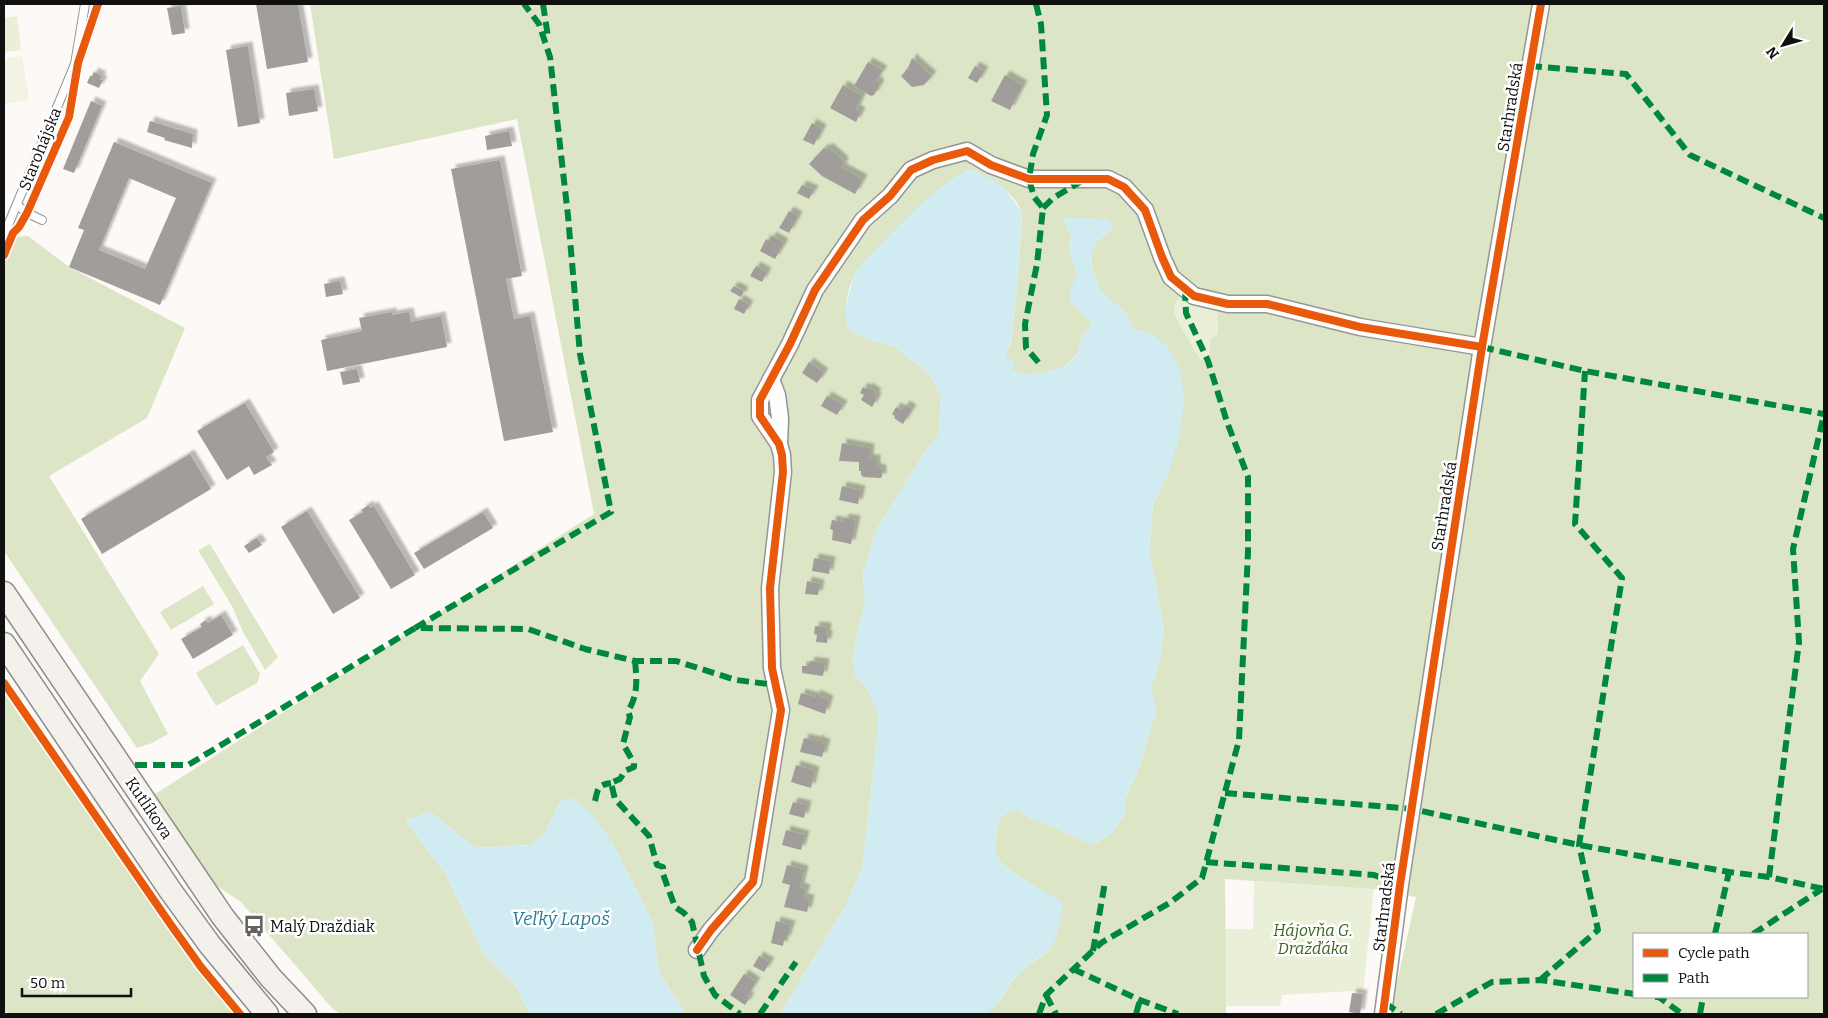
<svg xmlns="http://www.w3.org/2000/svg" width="1828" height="1018" font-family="Bitter,serif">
<defs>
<filter id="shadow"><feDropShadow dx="4.5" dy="-4.5" stdDeviation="1" flood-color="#0004"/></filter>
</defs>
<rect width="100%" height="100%" fill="#fcf9f6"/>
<g fill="#eaefd8">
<polygon points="17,16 21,50 4,52 4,18"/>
<polygon points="1191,289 1223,304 1217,322 1218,334 1211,339 1209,355 1201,361 1174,316 1174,304 1180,295"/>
<polygon points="1254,881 1374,889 1363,992 1352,991 1282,995 1280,1006 1226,1006 1225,929 1253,929"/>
</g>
<g fill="#dce6c7" fill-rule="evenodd">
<path d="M310 4H1824V1014H1390L1416 897 1374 889 1225 879 1226 1014H989L988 1011C1000 1005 1005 990 1013 980 1022 969 1035 959 1048 953L1063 906 1058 900C1044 891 1000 870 996 854 993 842 998 827 1001 816L1012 810H1016L1030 818 1056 828 1092 845 1112 833 1124 816 1125 799 1138 771 1156 711 1151 687 1160 661 1164 628 1149 549 1153 504 1170 469 1153 335 1133 329 1125 313 1100 290 1092 269 1091 252 1098 240 1113 228 1063 218 1071 236 1069 250 1077 274 1072 302 1093 325 1082 336 1078 353 1063 368 1030 375 1012 371 1005 356 1011 342 1017 286 1022 216C1017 191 990 179 970 169 929 191 891 235 859 268 850 280 846 299 845 313L873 341 894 346 923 369 931 377 941 395 939 434 925 452 877 529 863 574 865 600 853 656 855 675 867 689 877 710V739L862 869 845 907 780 1014H685L659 972 652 921 613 844 593 816 561 800 544 835 531 845 475 848 430 812 406 821 445 873 484 954 515 985 530 1014H340L332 1008 241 902 209 881 152 796 594 514 517 119 334 159ZM1191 289 1223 304 1217 312 1218 334 1211 339 1209 355 1201 360C1195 353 1192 345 1187 337 1174 315 1164 304 1191 289ZM1634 934H1807V997H1634Z"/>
<polygon points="28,236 69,267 185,328 147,418 49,476 159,654 140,681 168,734 152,743 137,748 4,551 4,264 15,237"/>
<polygon points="210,544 278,657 265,670 242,630 233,608 198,550"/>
<polygon points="203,586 214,604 171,630 160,612"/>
<polygon points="243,645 260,674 257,683 216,706 196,673"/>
<polygon points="4,692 197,969 236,1014 10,1014 4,1011"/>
</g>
<polygon fill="#f2f3e2" points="22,56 29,100 4,104 4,59"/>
<g fill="#d0ecf2">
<path d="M970 169 999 183 1008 193 1022 213 1017 286 1011 341 1005 356 1014 362 1012 371 1030 375 1063 368 1078 354 1082 336 1093 325 1071 302 1069 294 1077 274 1069 250 1071 236 1063 218 1107 219 1113 228 1098 240 1091 252 1092 269 1100 290 1126 313 1133 329 1153 335 1168 347 1181 371 1184 400 1180 434 1170 469 1153 504 1149 549 1164 628 1160 661 1151 687 1156 711 1138 771 1125 799 1124 816 1112 833 1092 845 1056 828 1030 818 1016 810H1012L1001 816C998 828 993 842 996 854 1000 870 1044 891 1059 900L1063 906 1056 938 1048 953 1037 958 1014 978 994 1008 988 1011 989 1014H780L845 907 862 869 877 739V710L867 689 855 675 853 656 865 600 863 574 877 529 925 452 939 433 941 395 931 377 923 369 894 346 873 341 853 332 847 326 845 313V307L854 276 859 268C892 233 927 192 970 169Z"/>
<polygon points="573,798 593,816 613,844 652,921 659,972 685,1014 530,1014 515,985 484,954 445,873 406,821 430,812 475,848 531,845 544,835 561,800"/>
</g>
<g fill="#a09d9b" fill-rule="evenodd" filter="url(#shadow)">
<polygon points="256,4 298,4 308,62 267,69"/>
<polygon points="181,6 185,33 172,35 167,8"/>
<polygon points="248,46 260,123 238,127 226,50"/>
<polygon points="912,58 932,76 924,85 912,87 901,76 908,68"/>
<polygon points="868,62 883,70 876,80 880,84 874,95 871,96 854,86"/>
<polygon points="975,66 984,71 977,83 968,78"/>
<polygon points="94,72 102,76 100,80 103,80 99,88 87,83 90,76 92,76"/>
<polygon points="1005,75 1023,85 1010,110 991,101"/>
<polygon points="843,85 862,96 856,109 861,112 856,122 830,108"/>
<polygon points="314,89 318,111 289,116 286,93"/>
<polygon points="91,101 102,106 74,173 63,169"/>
<polygon points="150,121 193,134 192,148 164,140 165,138 147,132"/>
<polygon points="812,123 822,129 814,145 803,140"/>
<polygon points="509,131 512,146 487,150 485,136"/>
<path d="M114 142 212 183 160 305 69 267 84 230 78 228ZM129 178 176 198 145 269 99 250Z"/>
<polygon points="828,147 844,161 842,168 863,179 855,194 822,176 809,164 824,148 826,150"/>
<polygon points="500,160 522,276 506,279 514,319 530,316 553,432 504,441 451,169"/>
<polygon points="802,185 814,190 809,199 797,193"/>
<polygon points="789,211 798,216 789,233 779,228"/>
<polygon points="772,236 784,243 775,259 760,251 766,239 769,241"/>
<polygon points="756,266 767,272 762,282 750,276"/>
<polygon points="340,281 343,294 326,297 324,284"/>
<polygon points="734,286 744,291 741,297 730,291"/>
<polygon points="739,299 749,305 744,314 734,309"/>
<polygon points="392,312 392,315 409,312 411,322 441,316 447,347 327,371 321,340 362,331 359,318"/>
<polygon points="809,362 824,373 817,383 802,373"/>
<polygon points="357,369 360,382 343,385 340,372"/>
<polygon points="863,387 867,389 868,387 877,393 875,396 877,398 872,407 861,400 864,395 860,393"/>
<polygon points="827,396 843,405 837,415 821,406"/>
<polygon points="245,403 274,452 266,457 272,465 254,475 249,466 227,480 197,431"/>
<polygon points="905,405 912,409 903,424 894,418 895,416 892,414 896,407 902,410"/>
<polygon points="842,443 870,448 869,459 876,459 876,468 882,469 882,477 880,478 863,477 861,474 861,471 859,471 859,462 839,461"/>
<polygon points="190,454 211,489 102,554 81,519"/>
<polygon points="842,486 861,490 858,504 839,500"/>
<polygon points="369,505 370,508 374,506 415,575 391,589 349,520 363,512 361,510"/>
<polygon points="307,511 360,598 333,614 281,527"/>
<polygon points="483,512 493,528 424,569 414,553"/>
<polygon points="844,518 856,520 851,544 832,540 833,530 830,529 832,520 843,522"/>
<polygon points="257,538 262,545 249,553 244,546"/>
<polygon points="814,558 831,561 829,574 812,571"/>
<polygon points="807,581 820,584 818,595 805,594"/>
<polygon points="221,615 233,635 193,659 181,639 202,627 200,624 206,620 208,623"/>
<polygon points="815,626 827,627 826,634 828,635 827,643 816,642 817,635 814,634"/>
<polygon points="810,661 825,663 823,676 802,673 802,666 809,666"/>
<polygon points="801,693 815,697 816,694 829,700 825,714 798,704"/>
<polygon points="804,738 818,741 818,739 820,740 820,742 826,743 822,757 800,752"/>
<polygon points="796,765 815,771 811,788 791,782"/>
<polygon points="793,802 807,805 804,818 789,814"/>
<polygon points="786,830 805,835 801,850 782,845"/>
<polygon points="787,865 804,870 800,887 806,889 803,898 810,899 807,912 784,907 790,885 782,883"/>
<polygon points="776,921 791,925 786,940 784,940 783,946 771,943"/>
<polygon points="759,956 770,962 764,972 753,966"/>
<polygon points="744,974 756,982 747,996 750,997 745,1005 730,995"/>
<polygon points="1352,993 1363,994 1360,1014 1349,1012"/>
</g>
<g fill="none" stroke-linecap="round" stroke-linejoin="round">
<g stroke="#969594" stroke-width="10">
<g id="lane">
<polyline points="17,205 27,213 42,220"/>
<polyline points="4,235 75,64 85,4"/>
</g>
</g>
<g stroke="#969594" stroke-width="19">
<g id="street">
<polyline points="771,379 777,395 780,418 779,444"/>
<polyline points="697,950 711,930 753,882 781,710 772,668 770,588 783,472 782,455 779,444 760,416 760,400 790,344 815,290 863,220 890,196 911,170 933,160 967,151 991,165 1029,179 1108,179 1124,187 1145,210 1162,257 1171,277 1194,296 1228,304 1267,304 1360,327 1482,347"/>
<polyline points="1383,1014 1400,885 1482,347 1541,4"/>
</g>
</g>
<g stroke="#8d8c8a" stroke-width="25">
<g id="secondary">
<polyline points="4,593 223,917 271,978 305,1014"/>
<polyline points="4,644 170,890 210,945 267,1014"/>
</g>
</g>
<use href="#lane" stroke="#fffefe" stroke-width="8"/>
<use href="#street" stroke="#fffefe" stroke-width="16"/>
<use href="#secondary" stroke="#f4f1ec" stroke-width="22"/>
<g stroke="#00873e" stroke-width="6" stroke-dasharray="12 6" stroke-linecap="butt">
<polyline points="543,4 548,37"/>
<polyline points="1036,4 1041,24 1047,115 1033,154 1029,179 1034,197 1043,208 1037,264 1025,324 1026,348 1039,363"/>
<polyline points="1530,66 1626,74 1690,155 1824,218"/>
<polyline points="1043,208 1053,198 1082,181"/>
<polyline points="1482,347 1585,371 1824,414"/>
<polyline points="415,628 611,512 580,354 568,216 550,57 539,24 524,4"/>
<path d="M635 661C637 679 638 696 628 711L630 717 623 744 634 763V767L625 771 620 779 611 783 615 799 649 836 657 865 663 867V874L675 907 684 913 692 922 704 976 715 995 740 1014"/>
<polyline points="135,765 188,765 415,628 528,629 585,649 635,661 676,661 736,680 776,685"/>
<polyline points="1225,793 1412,809 1579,845 1729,872 1769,877 1824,889"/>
<path d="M595 801C598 789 597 785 611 783"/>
<polyline points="1206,862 1374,875 1400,885"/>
<polyline points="1769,877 1799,642 1793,549 1824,414"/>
<polyline points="1715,934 1729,872"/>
<polyline points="1753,934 1822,889"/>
<polyline points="1093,951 1105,882"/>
<polyline points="1073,969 1140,1000 1178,1014"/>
<polyline points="1540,980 1598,930 1579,845 1622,578 1575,524 1585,371"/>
<polyline points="1046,995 1056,1014"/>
<polyline points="1655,997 1659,997 1682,1014"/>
<polyline points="1385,1003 1401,1014"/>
<polyline points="760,1014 796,962"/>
<polyline points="1039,1014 1046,995 1101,943 1171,902 1202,878 1239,740 1248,552 1248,477 1227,422 1208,361 1186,313 1185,289"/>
<polyline points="1136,1014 1140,1000"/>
<polyline points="1436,1014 1492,982 1540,980 1634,994"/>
<polyline points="1700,1014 1703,997"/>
</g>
<g stroke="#fff" stroke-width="11">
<g id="cycleway">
<polyline points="4,255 13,233 19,227 27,213 69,117 78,63 98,4"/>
<polyline points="4,683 171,925 201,967 240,1014"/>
<polyline points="697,950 711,930 753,882 781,710 772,668 770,588 783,472 782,455 779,444 760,416 760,400 790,344 815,290 863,220 890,196 911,170 933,160 967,151 991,165 1029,179 1108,179 1124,187 1145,210 1162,257 1171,277 1194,296 1228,304 1267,304 1360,327 1482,347"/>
<polyline points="1383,1014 1400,885 1482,347 1541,4"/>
</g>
</g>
<use href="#cycleway" stroke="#e8590c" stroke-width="8"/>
</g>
<defs>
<g id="bus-bare" transform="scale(1.725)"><path d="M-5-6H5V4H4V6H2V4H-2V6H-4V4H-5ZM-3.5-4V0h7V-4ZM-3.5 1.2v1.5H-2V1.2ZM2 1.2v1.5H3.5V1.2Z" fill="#636260" stroke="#fff" stroke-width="2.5" paint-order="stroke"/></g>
</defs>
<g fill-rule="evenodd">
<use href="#bus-bare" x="254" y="926"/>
</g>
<g text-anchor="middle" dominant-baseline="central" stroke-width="5" stroke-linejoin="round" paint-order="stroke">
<g font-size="16" fill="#101010" stroke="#fff">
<text transform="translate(1510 107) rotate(-81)">Starhradská</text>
<text transform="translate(40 149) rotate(-68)">Starohájska</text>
<text transform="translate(1444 506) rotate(-81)">Starhradská</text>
<text transform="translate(149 808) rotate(56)">Kutlíkova</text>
<text transform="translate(1384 907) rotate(-83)">Starhradská</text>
</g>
<g font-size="16" fill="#101010" stroke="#fff" text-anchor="start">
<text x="270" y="926">Malý Draždiak</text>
</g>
<g font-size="16" font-style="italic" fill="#3e6325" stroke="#fff">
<text x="1313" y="930">Hájovňa G.<tspan x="1313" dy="18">Dražďáka</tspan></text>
</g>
<g font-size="18" font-style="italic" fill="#247b97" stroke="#fff">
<text x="561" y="919">Veľký Lapoš</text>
</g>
</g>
<rect width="1828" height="1018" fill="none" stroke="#101010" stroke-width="10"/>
<rect x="1633" y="933" width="175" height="65" fill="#ffffff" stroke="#9f9f9f"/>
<rect x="1643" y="949" width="25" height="8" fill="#e8590c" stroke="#9f9f9f"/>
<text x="1678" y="958" font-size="15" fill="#101010">Cycle path</text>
<rect x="1643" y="974" width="25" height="8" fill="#00873e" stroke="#9f9f9f"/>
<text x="1678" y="983" font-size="15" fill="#101010">Path</text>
<g transform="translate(1783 45) rotate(233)" stroke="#ffffff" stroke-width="4" paint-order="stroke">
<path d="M0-4L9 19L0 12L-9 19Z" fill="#101010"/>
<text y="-8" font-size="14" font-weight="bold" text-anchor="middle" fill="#101010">N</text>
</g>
<path d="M22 988v8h109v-8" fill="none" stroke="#101010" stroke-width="2.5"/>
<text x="30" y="988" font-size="15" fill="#101010" stroke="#ffffff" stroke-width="4" paint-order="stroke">50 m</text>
</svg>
